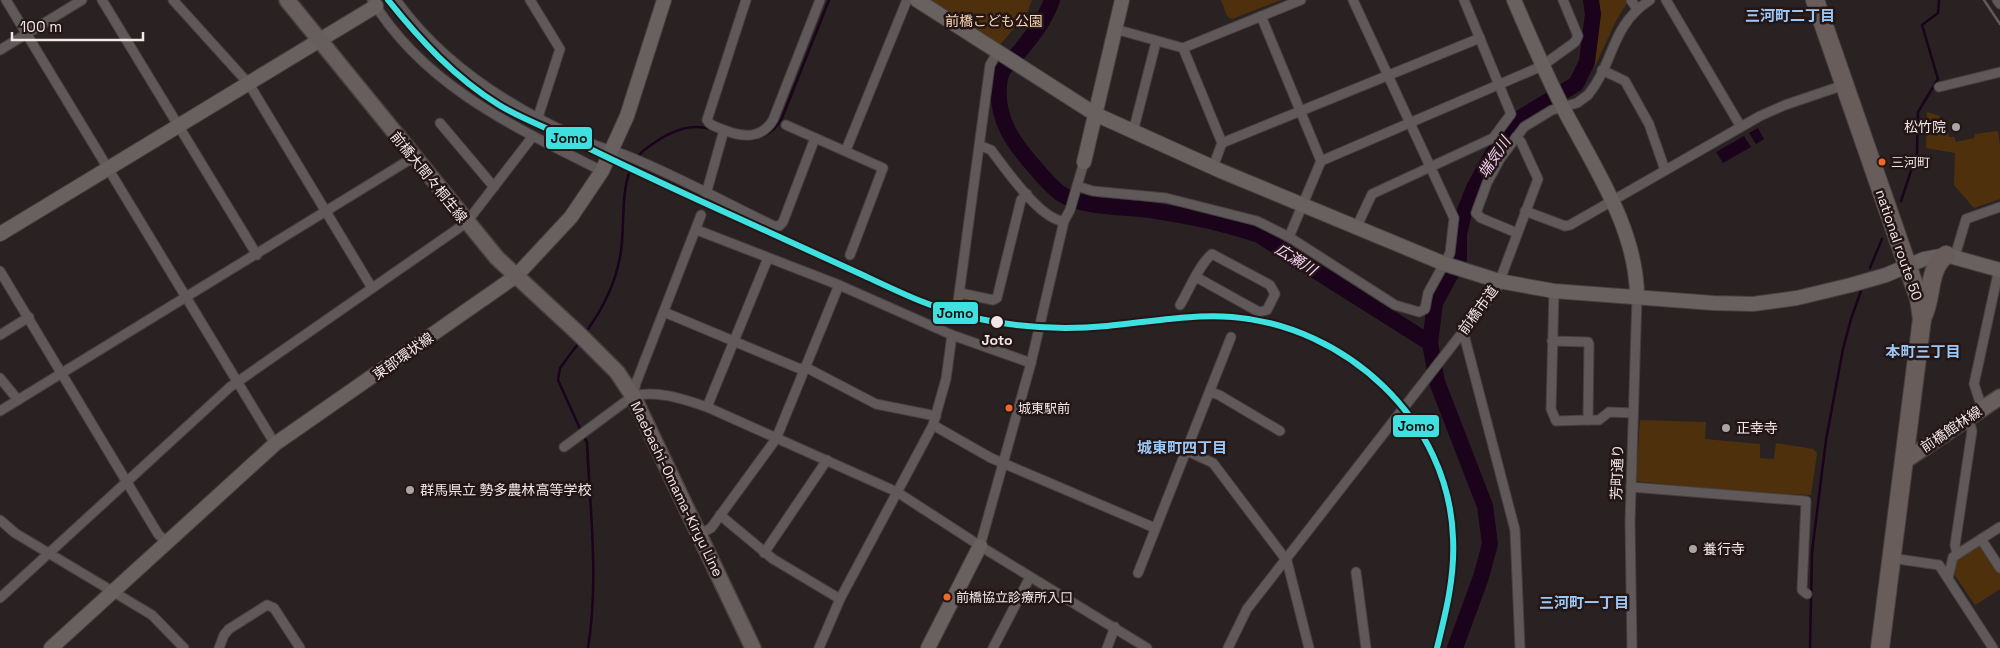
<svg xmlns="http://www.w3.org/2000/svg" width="2000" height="648" font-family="'Space Grotesk','Noto Sans JP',sans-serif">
<rect width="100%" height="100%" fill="#2a2222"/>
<g fill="#4e310c">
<polygon points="925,0 1032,0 1027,13 999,46"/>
<polygon points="1221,0 1281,0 1232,19 1227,16"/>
<polygon points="1594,0 1625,0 1627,3 1616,21 1595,66 1591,64 1596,12"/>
<polygon points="1927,112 1940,116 1943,134 1948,133 1949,137 1954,137 1956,142 1974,138 1975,134 1998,131 2000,146 2000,199 1974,208 1954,185 1955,153 1926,148"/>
<polygon points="1640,420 1706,422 1705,439 1760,444 1760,458 1774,459 1776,443 1813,449 1817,453 1811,495 1728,491 1636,481"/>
<polygon points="1977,544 1982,545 2000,573 2000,589 1975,605 1954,574 1957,557"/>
</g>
<g fill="#1a031b">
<polygon points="1758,128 1764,139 1756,144 1749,133"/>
<polygon points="1744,136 1751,147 1723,163 1716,152"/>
</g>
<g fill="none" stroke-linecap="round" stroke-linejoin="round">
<g stroke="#1a031b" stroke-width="2.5">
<polyline points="1901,201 1917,153 1918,112 1938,79 1922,25 1938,13 1939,0"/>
<polyline points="1870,268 1882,239"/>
<path d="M586 332C602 310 615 284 620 257 627 224 616 175 643 151 658 139 678 126 698 127 721 127 739 148 763 136 772 132 778 126 782 118L829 0"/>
<polyline points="580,341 560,368 558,380 581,431"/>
<path d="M583 436 587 442C590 509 599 581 588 648"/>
<polyline points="1810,648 1812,552 1826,440 1843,349 1851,319 1861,291"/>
</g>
<g stroke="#1a031b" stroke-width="16">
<path d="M1052 0C1045 20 1033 35 1020 51 1013 59 1002 67 1000 78 993 117 1014 145 1039 172 1046 180 1054 190 1063 195 1087 209 1129 206 1156 211 1191 216 1227 224 1259 235L1430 343 1437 382 1485 506 1490 544 1481 577 1455 648"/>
<polyline points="1430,343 1435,303 1459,259 1459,234 1464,213 1474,188 1492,155 1520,118 1576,84 1587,62 1593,14 1591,0"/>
</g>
<g stroke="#474040" stroke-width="11">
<g id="street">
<polyline points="6,0 275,444"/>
<polyline points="102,0 257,255"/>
<polyline points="173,0 249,84 372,288"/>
<path d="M372 0C425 87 515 127 602 171"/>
<path d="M396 0C445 69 520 114 597 146 608 150 619 152 630 157 679 177 726 203 774 226H779L783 222 815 138"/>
<polyline points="530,0 560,49 538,117"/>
<path d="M746 0 707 120C710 126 717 127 724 130 742 137 761 140 773 120L820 0"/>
<polyline points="1631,0 1637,9"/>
<polyline points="1666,0 1741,127"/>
<polyline points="1997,0 2000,4"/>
<polyline points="1261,16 1321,161 1289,237"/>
<polyline points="1115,29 1183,48 1301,0"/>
<polyline points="1183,48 1222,143 1480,38"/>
<polyline points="0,50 82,0"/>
<polyline points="1602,70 1625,81 1649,124 1665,170"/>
<polyline points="1939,87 2000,72"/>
<polyline points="440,123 494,187"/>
<polyline points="786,125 883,168 850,255"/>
<polyline points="1133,132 1156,42"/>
<polyline points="846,150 907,0"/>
<polyline points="1321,161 1542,66 1575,42 1578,36 1563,0"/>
<polyline points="1213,167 1222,143"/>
<polyline points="1077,186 1093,191 1166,198 1257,221 1289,237 1395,305 1419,312 1425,309 1428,293 1450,253 1454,218 1353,0"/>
<polyline points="706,194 724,130"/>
<polyline points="1525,211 1565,226 1570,225 1760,116 1785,105 1844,85"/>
<polyline points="1064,221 1070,210 1084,162"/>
<polyline points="1357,226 1372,194 1493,138 1511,114 1464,0"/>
<polyline points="697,230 839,285 952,335 1031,363"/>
<path d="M1517 233 1481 218 1476 213 1487 183 1500 159 1524 127 1552 110 1577 103 1588 95C1615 62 1610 26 1650 0"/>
<polyline points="1955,256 1966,219 2000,207"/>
<polyline points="0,271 158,534 166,542"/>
<polyline points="960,293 993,300 997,298 1021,200 1027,194"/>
<path d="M1180 305C1188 292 1200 263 1212 254L1270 285 1275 294 1267 310 1259 312 1196 277"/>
<polyline points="957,309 990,65 997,53"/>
<polyline points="664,312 798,368 809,369 876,404 936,416"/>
<polyline points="1463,331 1515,530 1520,648"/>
<polyline points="0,335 29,317"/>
<polyline points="1552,341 1588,342 1589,344 1588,420 1556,421 1551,409 1554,291"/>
<polyline points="0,378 18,400"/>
<polyline points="1210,392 1219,395 1280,431"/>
<polyline points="633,396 636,383 701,215"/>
<polyline points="707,407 768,258"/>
<polyline points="1982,408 1974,384 1999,269"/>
<polyline points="0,411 414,157"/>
<polyline points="1588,420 1599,420 1609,412 1633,413"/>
<polyline points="933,425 991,458 1155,528"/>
<path d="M564 447 633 396C658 390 683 399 707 407L897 492 985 549 1147 648"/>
<polyline points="1187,451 1213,463 1287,561 1309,648"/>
<polyline points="1631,487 1806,501 1802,590 1807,594"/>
<polyline points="720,515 773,559 840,599"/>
<polyline points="0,520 15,533 152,615 184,648"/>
<polyline points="700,534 711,528 776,439 839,285"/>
<polyline points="1981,539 2000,568"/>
<path d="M980 546 1031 363 1064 221C1041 221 1005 168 991 150L981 146"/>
<polyline points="764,553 827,460"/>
<polyline points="1957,554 1955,545 1972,431 1968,417"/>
<polyline points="1891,558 1939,565 1993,648"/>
<polyline points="1356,572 1366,648"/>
<polyline points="1138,573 1231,337"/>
<polyline points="1948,578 1953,557 2000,527"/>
<polyline points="0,598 230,387 466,223 533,136"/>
<polyline points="219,648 224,635 229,629 267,605 274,608 300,648"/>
<polyline points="819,648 840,599 933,425 946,379 952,335"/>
<polyline points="993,648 1030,577"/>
<polyline points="1107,648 1115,627"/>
<polyline points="1228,648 1247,609 1497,288 1538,179 1521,142 1516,137"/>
<polyline points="1632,648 1630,522 1637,297"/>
</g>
</g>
<g stroke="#474040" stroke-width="16">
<g id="secondary">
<polyline points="917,0 1095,114 1221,171 1445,264 1499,281 1554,291 1713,303 1753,304 1797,298 1851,285 1886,275 1924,259 1946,255 2000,270"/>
<path d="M1514 0C1529 35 1544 70 1561 104 1592 164 1637 228 1637 297"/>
<polyline points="1084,162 1122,0"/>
<polyline points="0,234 376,6"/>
<polyline points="51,648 275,444 516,276 571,217 602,171 627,116 664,0"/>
<polyline points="928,648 980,546"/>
</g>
</g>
<g stroke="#474040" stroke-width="18">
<g id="primary">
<polyline points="287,0 497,258 580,335 617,372 633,396 753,648"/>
<polyline points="1903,462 2000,397"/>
</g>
</g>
<g stroke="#474040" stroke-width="20">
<g id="highway">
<polyline points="1815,0 1919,299 1922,319 1880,648"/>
<path d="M1923 316C1933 296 1927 270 1946 255"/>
</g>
</g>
<use href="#street" stroke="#605959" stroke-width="9"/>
<use href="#secondary" stroke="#696160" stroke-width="14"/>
<use href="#primary" stroke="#685e5d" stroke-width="15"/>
<use href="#highway" stroke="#685d5a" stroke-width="18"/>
<polyline stroke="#615c5c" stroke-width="2.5" points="1984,0 2000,24"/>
<g stroke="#241516" stroke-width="10">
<path id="rail-1" d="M388 0C420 40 455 78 499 105 520 118 545 127 568 138 628 168 689 196 751 224 789 241 827 259 865 276 901 293 936 310 975 318 1019 328 1063 330 1107 326 1148 322 1190 314 1232 317 1346 326 1449 420 1453 538 1455 576 1446 612 1437 648"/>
</g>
<use href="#rail-1" stroke="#3ee1e0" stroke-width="6"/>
</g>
<g fill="#aca3a3" stroke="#241516" stroke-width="2">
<circle cx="1956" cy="127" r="5"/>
<circle cx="1726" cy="428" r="5"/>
<circle cx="410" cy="490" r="5"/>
<circle cx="1693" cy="549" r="5"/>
</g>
<g fill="#f36827" stroke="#241516" stroke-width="2">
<circle cx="1882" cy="162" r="4.5"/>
<circle cx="1009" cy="408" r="4.5"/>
<circle cx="947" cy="597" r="4.5"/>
</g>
<circle fill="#f2e8e8" stroke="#241516" stroke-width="2" cx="997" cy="322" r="7"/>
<g text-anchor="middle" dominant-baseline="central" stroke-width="5" stroke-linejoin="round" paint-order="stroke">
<g font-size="13" fill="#f2e8e8" stroke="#241516" text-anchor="start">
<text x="1891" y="162">三河町</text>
<text x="1018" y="408">城東駅前</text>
<text x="956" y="597">前橋協立診療所入口</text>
</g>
<g font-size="14" fill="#f8d5b3" stroke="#241516">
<text x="994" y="21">前橋こども公園</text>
</g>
<g font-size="14" fill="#f2e8e8" stroke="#241516" text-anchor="start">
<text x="1946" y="127" text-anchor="end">松竹院</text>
<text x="1736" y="428">正幸寺</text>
<text x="420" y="490">群馬県立 勢多農林高等学校</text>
<text x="1703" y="549">養行寺</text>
</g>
<g font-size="14" fill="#f2e8e8" stroke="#241516">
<text transform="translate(429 177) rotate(51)">前橋大間々桐生線</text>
<text transform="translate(1899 245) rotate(71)">national route 50</text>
<text transform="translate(1478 310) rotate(-54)">前橋市道</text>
<text transform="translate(403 356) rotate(-35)">東部環状線</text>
<text transform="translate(1951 429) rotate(-34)">前橋館林線</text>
<text transform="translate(1617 472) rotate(-88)">芳町通り</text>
<text transform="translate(677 489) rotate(64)">Maebashi-Omama-Kiryu Line</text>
</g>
<g font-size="14" font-weight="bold" fill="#f2e8e8" stroke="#241516">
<text x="997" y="340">Joto</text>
</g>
<g font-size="15" font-weight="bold" fill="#9bc8f5" stroke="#241516">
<text x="1790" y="15">三河町二丁目</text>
<text x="1923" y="351">本町三丁目</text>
<text x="1182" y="447">城東町四丁目</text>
<text x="1584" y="602">三河町一丁目</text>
</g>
<g font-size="15" font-style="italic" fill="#f6d3f7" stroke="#241516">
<text transform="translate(1494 157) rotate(-57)">端気川</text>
<text transform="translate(1296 259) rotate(32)">広瀬川</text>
</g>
</g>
<g stroke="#241516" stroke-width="2">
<rect x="545" y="126" width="48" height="24" rx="5" fill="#3ee1e0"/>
<rect x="932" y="301" width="47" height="24" rx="5" fill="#3ee1e0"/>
<rect x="1392" y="414" width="48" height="24" rx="5" fill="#3ee1e0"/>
</g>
<g font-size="14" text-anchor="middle" font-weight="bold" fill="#111">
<text x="569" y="143">Jomo</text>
<text x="955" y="318">Jomo</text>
<text x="1416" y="431">Jomo</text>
</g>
<path d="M12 32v8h131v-8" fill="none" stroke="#f2e8e8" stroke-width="2.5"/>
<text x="20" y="32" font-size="15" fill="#f2e8e8" stroke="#241516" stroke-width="4" paint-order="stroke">100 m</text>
</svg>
